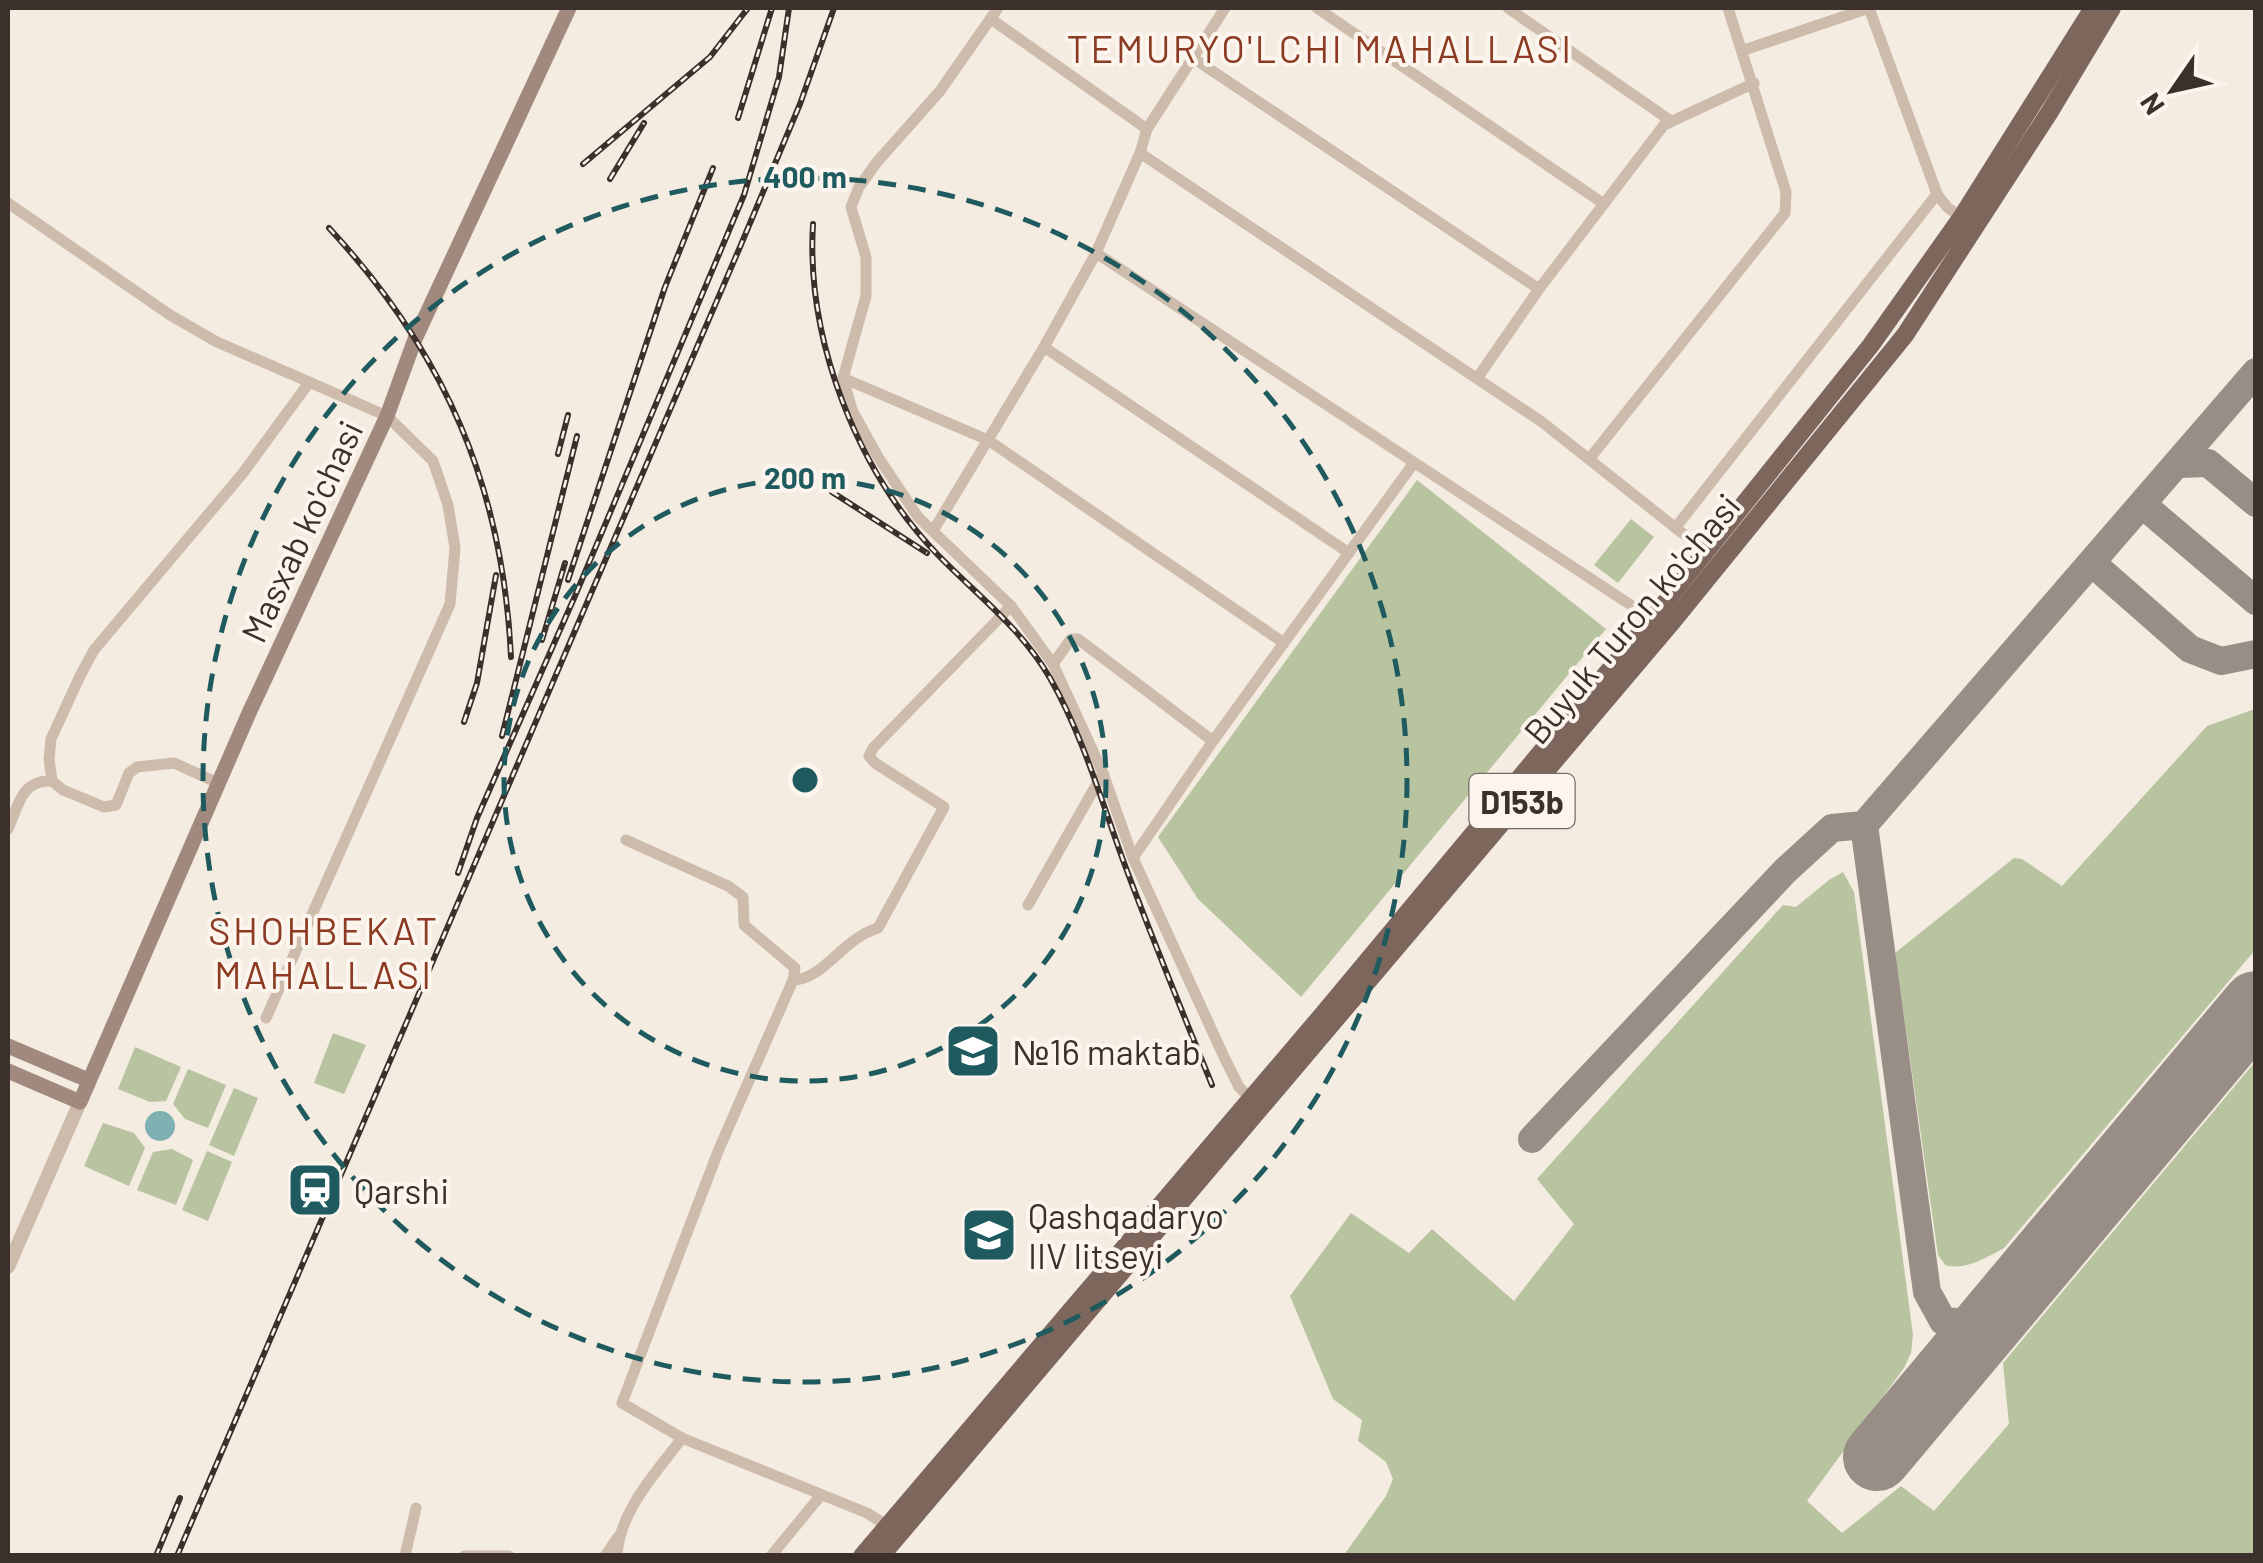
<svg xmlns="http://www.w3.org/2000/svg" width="2263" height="1563" font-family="Barlow,sans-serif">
<rect width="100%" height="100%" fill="#f4ebe1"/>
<g fill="#b8c4a0">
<polygon points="1417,480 1606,629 1301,997 1198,899 1158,837"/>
<polygon points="1631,519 1654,537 1618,583 1594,565"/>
<path d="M2255 709V950L2004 1248C1986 1258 1965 1271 1945 1265L1938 1255 1895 953 2014 858 2022 859 2062 886 2207 726Z"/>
<polygon points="1843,872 1854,892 1913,1335 1911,1353 1904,1368 1807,1501 1842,1533 1901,1486 1934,1511 2009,1424 2003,1363 2255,1062 2255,1555 1344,1555 1386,1496 1393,1479 1386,1462 1358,1441 1362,1420 1333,1399 1290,1296 1351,1213 1409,1253 1432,1229 1514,1301 1574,1224 1537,1179 1783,905 1796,907 1829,880"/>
<polygon points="333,1033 366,1045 344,1094 314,1083"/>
<polygon points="135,1047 181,1067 166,1101 150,1102 118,1089"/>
<polygon points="188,1069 226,1085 208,1128 185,1119 173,1104"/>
<polygon points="234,1088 258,1098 234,1156 209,1145"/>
<polygon points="103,1123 134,1133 145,1148 129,1186 84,1166"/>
<polygon points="172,1149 193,1160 176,1205 137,1190 153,1152"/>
<polygon points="207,1151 232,1162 208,1221 182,1210"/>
</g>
<circle fill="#7fb0b2" cx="160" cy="1126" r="15"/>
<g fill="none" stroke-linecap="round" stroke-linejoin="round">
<g stroke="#988e86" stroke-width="28">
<polyline points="2178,464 2208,463 2256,503"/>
<polyline points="2143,505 2256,601"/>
<polyline points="2092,563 2190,649 2221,661 2256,654"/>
<polyline points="1864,825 1927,1292 1943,1321 1971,1323 1998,1312"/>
<polyline points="1532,1139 1785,871 1832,828 1864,825 2256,372"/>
</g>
<polyline stroke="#988e86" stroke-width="68" points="1877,1457 2256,1005"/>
<g stroke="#cdbbac" stroke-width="11">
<polyline points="998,8 940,91 877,162 859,187 851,207 866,257 866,296 843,378 852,410 878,457 918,517 1011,606 1053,664 1103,773 1133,858 1225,1059 1239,1087 1255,1103"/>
<polyline points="1317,8 1604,204"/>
<polyline points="1508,8 1671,121"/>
<polyline points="1869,8 1937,194 1947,207 1964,220"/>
<polyline points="991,19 1147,129"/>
<polyline points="1744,50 1869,8"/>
<polyline points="1193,58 1539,289"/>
<polyline points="1140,153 1542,422 1706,552"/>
<polyline points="8,203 170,315 217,342 387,416 433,461 448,505 455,548 450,604 266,1018"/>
<polyline points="1096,253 1652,619"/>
<polyline points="1044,347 1349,553"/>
<polyline points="1478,377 1539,289 1664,125 1754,83"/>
<polyline points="843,378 988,440 1284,643"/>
<polyline points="1590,458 1785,213 1786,192 1728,8"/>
<polyline points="1676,527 1937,194"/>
<polyline points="933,531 1044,347 1096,253 1140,153 1147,129 1225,8"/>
<polyline points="1053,664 1071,639 1078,639 1213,741"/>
<polyline points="218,783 174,763 137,767 129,773 116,805 104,807 63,790 52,781 49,759 51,739 80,676 94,650 243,473 308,384"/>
<path d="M8 829C19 804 22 779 52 781"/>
<polyline points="626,840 728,886 743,897 744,925 795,968 793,980 719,1149 622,1403 682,1438 867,1513 888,1526"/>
<polyline points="1133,858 1213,741 1413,464"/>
<polyline points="1028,905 1103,773"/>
<path d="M793 980C823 980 842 939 878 928L944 807 875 763 869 756 873 748 1011 606"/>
<polyline points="405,1556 416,1508"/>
<polyline points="464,1556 509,1556"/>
<polyline points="605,1556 618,1537"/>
<path d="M617 1556C619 1511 656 1473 682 1438"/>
<polyline points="771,1556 821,1495"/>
</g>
<polyline stroke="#cdbbac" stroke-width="14" points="8,1267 80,1102"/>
<g stroke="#a18a7d" stroke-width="15">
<polyline points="8,1046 88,1080"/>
<polyline points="8,1071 80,1102 249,713 387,416 415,339 569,8"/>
</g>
<g stroke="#7d675c" stroke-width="18">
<polyline points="862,1556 1323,1014 1652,619 1871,345 1961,218 2093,8"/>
<polyline points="881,1556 1673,621 1905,335 2049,113 2112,8"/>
</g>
<g stroke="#3b302b" stroke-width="6">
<g id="rail">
<polyline points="738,118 772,8"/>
<polyline points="583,164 710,57 748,8"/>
<polyline points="610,179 644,123"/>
<path d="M813 224C806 340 857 471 938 555 977 595 1021 628 1050 678 1082 734 1101 799 1123 860 1151 936 1182 1011 1212 1085"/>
<path d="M329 228C445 353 503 487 511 657"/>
<polyline points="558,454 568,415"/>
<polyline points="832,492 927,553"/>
<polyline points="568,580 665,287 713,168"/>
<polyline points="542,640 565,563"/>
<polyline points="464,722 477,683 496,575"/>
<polyline points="502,736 577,436"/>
<polyline points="458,873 477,818 575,596 744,195 779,77 789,8"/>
<polyline points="156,1556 180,1498"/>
<polyline points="177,1556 740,247 800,104 834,8"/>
</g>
</g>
<use href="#rail" stroke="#fbf5ee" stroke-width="2.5" stroke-dasharray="8" stroke-linecap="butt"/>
</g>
<g fill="none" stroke="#1f5a5e" stroke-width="5" stroke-dasharray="18 12">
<circle cx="805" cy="780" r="301"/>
<circle cx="805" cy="780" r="602"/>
</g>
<defs>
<g id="school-square" transform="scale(2.875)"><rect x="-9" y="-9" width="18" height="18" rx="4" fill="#1f5a5e" stroke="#fbf5ee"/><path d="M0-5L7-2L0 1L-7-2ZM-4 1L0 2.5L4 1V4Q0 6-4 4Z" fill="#fff"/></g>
<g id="station-square" transform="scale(2.875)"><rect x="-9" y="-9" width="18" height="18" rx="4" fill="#1f5a5e" stroke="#fbf5ee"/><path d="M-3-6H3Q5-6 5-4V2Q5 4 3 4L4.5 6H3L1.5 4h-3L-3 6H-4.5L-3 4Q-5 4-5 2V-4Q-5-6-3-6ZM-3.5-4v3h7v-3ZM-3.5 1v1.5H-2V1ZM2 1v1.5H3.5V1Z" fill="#fff"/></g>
<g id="university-square" transform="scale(2.875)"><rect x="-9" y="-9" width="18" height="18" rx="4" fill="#1f5a5e" stroke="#fbf5ee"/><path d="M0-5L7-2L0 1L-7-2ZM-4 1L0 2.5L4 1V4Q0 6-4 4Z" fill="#fff"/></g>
</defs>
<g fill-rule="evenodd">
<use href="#school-square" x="973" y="1051"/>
<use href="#station-square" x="315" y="1190"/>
<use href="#university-square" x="989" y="1235"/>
</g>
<g text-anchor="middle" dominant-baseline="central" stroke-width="8" stroke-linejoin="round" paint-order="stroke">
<rect fill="#fbf5ee" stroke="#756b66" stroke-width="2.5" x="1469.5" y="774" width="105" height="54" rx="8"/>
<g font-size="32" font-weight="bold" fill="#3b302b">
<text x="1522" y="801">D153b</text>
</g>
<g font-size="35" fill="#3b302b" stroke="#fbf5ee">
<text transform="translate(301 531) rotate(-65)">Masxab ko'chasi</text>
<text transform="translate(1631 618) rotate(-50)">Buyuk Turon ko'chasi</text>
</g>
<g font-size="35" fill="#3b302b" stroke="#fbf5ee" text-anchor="start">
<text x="1012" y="1051">№16 maktab</text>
<text x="354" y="1190">Qarshi</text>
<text x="1028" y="1215">Qashqadaryo<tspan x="1028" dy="40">IIV litseyi</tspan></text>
</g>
<g font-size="38" letter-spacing="2.5" fill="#8c3b22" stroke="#fbf5ee">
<text x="1320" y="48">TEMURYO'LCHI MAHALLASI</text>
<text x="324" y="930">SHOHBEKAT<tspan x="324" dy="44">MAHALLASI</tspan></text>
</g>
</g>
<circle cx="805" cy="780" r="15" fill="#1f5a5e" stroke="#fbf5ee" stroke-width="5"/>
<g font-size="30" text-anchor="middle" font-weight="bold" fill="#1f5a5e" stroke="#fbf5ee" stroke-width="8" stroke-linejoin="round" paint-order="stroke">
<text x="805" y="188">400 m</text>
<text x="805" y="489">200 m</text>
</g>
<rect width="2263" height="1563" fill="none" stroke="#3b302b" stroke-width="20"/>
<g transform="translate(2173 90) rotate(236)" stroke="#fbf5ee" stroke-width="8" paint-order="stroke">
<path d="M0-8L18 38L0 25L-18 38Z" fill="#3b302b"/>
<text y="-15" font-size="28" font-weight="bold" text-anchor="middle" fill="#3b302b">N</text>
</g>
</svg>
